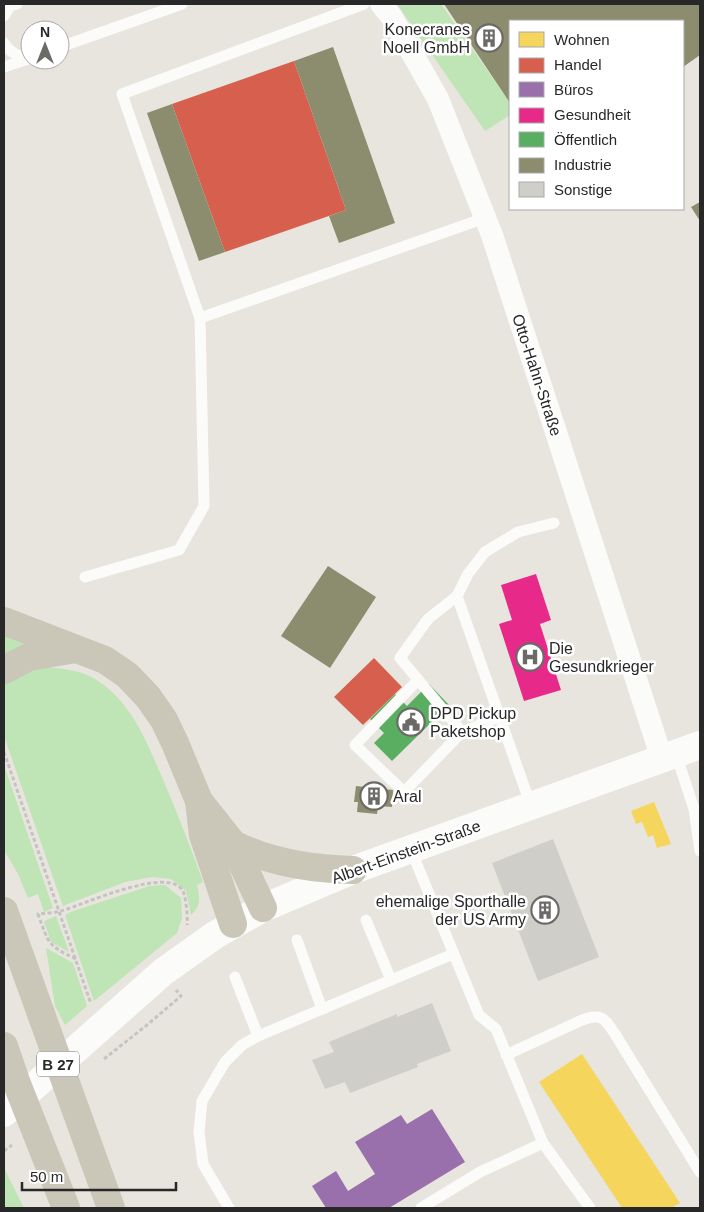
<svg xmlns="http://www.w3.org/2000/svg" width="704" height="1212" font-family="Helvetica,sans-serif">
<rect width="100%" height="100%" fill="#e7e5dd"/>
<g fill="#bfe4b5">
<polygon points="397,4 441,4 510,103 510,115 485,131"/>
<polygon points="4,635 34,643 4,659"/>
<path d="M47 667C65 669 82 670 98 681 133 704 148 745 164 782 178 815 191 848 203 882L197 885C200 899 201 905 191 915L186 891 171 879 152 877 125 882 63 906 4 736V684L22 671Z"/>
<polygon points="4,765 53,908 44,912 38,894 28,898 18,874 4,850"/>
<polygon points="165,885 181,898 182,918 177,933 94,1001 65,915 73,911 150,886"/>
<polygon points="56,916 69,952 51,942 44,921"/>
<polygon points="46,948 73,963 87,1006 65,1025 55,1006"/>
<polygon points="4,1168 24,1208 4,1208"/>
</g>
<g fill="#f6d55c">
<polygon points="654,802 671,844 657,848 653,835 648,837 642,822 636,824 631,811"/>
<polygon points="582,1054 680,1203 671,1208 622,1208 539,1082"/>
</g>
<g fill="#d6604d">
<polygon points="294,61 346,210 225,252 172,104"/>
<polygon points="374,658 402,687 363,725 334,697"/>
</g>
<polygon fill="#9970ab" points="432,1109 465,1162 389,1208 326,1208 312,1186 336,1171 348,1191 375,1174 355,1142 401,1115 407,1124"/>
<polygon fill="#e7298a" points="536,574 551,620 540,624 561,690 524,701 499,624 512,620 501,585"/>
<polygon fill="#5aae61" points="429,684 449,705 392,761 374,743 384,733 370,719 395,694 407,706"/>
<g fill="#8c8c6e">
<polygon points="444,4 700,4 700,55 683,67 683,21 510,21 510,103"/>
<polygon points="333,47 395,223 339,243 329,216 346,210 294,61"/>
<polygon points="172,104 225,252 199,261 147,113"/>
<polygon points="700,202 700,221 691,207"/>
<polygon points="328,566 376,597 330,668 281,636"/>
<polygon points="356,786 393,790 392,807 378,806 377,814 357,812 358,802 354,802"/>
</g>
<g fill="#d0cec8">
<polygon points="553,839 599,957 538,981 492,863"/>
<polygon points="432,1003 451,1051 417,1064 418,1067 350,1093 345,1082 325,1089 312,1060 334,1052 329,1042 397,1014 397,1017"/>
</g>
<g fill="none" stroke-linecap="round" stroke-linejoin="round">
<g stroke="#c5c4c3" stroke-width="3" stroke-dasharray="4 2.5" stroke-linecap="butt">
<polyline points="4,752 91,1004"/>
<path d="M76 959C47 945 49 944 38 914 46 913 54 913 61 911 83 905 168 865 183 891 186 898 188 918 187 925"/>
<polyline points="104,1059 147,1025 181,996 176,990"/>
<polyline points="4,1151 12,1145"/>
</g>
<g stroke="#fbfbfa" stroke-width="11">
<polyline points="4,16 10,6 17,4"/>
<path d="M4 43C10 53 19 57 30 58"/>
<polyline points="60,47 182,4"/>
<polyline points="4,67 28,59"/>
<polyline points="200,318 122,94 364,4"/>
<polyline points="85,577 179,550 204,506 200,318 485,218"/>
<polyline points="457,596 428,619 400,658 462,732 499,717"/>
<polyline points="418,680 355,745 404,792 462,732"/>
<polyline points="676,754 694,809 700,851"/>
<polyline points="531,806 457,596 468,574 485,552 518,532 554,523"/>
<polyline points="411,850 479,1015 496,1029 543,1143 590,1208"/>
<polyline points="366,920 391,980"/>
<polyline points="297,940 322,1009"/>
<polyline points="235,977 258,1036"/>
<path d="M506 1055 582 1020C602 1013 604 1018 615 1034L700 1172"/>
<polyline points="229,1208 203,1164 199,1132 202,1101 225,1062 242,1045 258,1036 453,954"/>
<polyline points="421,1208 480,1172 543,1143"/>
</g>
<polyline stroke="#fbfbfa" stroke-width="22" points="381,4 391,16 438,99 492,235 662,759"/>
<polyline stroke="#fbfbfa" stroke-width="28" points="263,908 353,870 700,745"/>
<polyline stroke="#fbfbfa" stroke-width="28" points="4,1113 163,972 215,935 263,908"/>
<g stroke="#cac7b8" stroke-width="28">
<polyline points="4,621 105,660 127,675 148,697 164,720 175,743 199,801 203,835 233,924"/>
<polyline points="4,670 29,657 76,649"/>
<polyline points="199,801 233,844 263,908"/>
<path d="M233 844C271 863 311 869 353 870"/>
<polyline points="4,911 111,1208"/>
<polyline points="4,1046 17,1084 66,1208"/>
</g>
</g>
<defs>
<g id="building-ring" transform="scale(1.4375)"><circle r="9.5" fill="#fff" stroke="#6b6a67" stroke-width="1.5"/><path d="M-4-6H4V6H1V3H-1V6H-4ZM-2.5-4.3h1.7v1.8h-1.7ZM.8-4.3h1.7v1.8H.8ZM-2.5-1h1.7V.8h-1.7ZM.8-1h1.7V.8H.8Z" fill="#6b6a67"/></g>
<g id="hospital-ring" transform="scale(1.4375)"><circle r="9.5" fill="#fff" stroke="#6b6a67" stroke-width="1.5"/><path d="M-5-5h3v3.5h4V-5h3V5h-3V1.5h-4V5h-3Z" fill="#6b6a67"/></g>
<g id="civic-ring" transform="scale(1.4375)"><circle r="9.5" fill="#fff" stroke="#6b6a67" stroke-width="1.5"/><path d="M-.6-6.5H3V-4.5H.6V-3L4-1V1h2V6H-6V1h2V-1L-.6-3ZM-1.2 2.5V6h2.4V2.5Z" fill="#6b6a67"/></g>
</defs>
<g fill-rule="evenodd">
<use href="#building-ring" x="489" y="38"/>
<use href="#hospital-ring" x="530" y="657"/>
<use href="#civic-ring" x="411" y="722"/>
<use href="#building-ring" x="374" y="796"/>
<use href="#building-ring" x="545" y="910"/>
</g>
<g text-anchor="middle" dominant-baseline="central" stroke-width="5" stroke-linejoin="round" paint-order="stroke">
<rect fill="#fff" stroke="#686868" stroke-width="1" x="37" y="1051.5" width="42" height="25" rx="4"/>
<g font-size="15" font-weight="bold" fill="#282828">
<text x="58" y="1064">B 27</text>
</g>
<g font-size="16" fill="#282828" stroke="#fff" text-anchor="start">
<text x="470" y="29" text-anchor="end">Konecranes<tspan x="470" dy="18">Noell GmbH</tspan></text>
<text x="549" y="648">Die<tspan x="549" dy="18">Gesundkrieger</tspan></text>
<text x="430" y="713">DPD Pickup<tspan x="430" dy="18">Paketshop</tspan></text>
<text x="393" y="796">Aral</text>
<text x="526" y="901" text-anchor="end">ehemalige Sporthalle<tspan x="526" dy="18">der US Army</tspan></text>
</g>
<g font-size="16" fill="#282828" stroke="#fff">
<text transform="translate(537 375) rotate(72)">Otto-Hahn-Straße</text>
<text transform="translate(406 852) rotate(-20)">Albert-Einstein-Straße</text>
</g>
</g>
<rect width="704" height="1212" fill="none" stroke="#282828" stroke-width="10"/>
<rect x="509" y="20" width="175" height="190" fill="#ffffff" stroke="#a9a9a9"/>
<rect x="519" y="32" width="25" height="15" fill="#f6d55c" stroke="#a9a9a9"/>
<text x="554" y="45" font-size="15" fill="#282828">Wohnen</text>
<rect x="519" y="58" width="25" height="15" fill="#d6604d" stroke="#a9a9a9"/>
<text x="554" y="70" font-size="15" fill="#282828">Handel</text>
<rect x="519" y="82" width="25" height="15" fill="#9970ab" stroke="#a9a9a9"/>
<text x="554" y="95" font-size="15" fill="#282828">Büros</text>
<rect x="519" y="108" width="25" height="15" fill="#e7298a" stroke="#a9a9a9"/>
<text x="554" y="120" font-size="15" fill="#282828">Gesundheit</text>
<rect x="519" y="132" width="25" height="15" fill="#5aae61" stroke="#a9a9a9"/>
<text x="554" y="145" font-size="15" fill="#282828">Öffentlich</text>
<rect x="519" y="158" width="25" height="15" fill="#8c8c6e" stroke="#a9a9a9"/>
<text x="554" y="170" font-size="15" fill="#282828">Industrie</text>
<rect x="519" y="182" width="25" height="15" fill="#d0cec8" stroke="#a9a9a9"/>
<text x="554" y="195" font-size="15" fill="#282828">Sonstige</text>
<g transform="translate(45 45)"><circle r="24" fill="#ffffff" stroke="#a9a9a9"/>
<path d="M0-4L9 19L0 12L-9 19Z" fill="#6b6a67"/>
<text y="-8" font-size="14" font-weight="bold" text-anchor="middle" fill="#282828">N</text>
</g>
<path d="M22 1182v8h154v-8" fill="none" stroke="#282828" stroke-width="2.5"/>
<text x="30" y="1182" font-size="15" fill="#282828" stroke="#ffffff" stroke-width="4" paint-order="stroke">50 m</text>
</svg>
